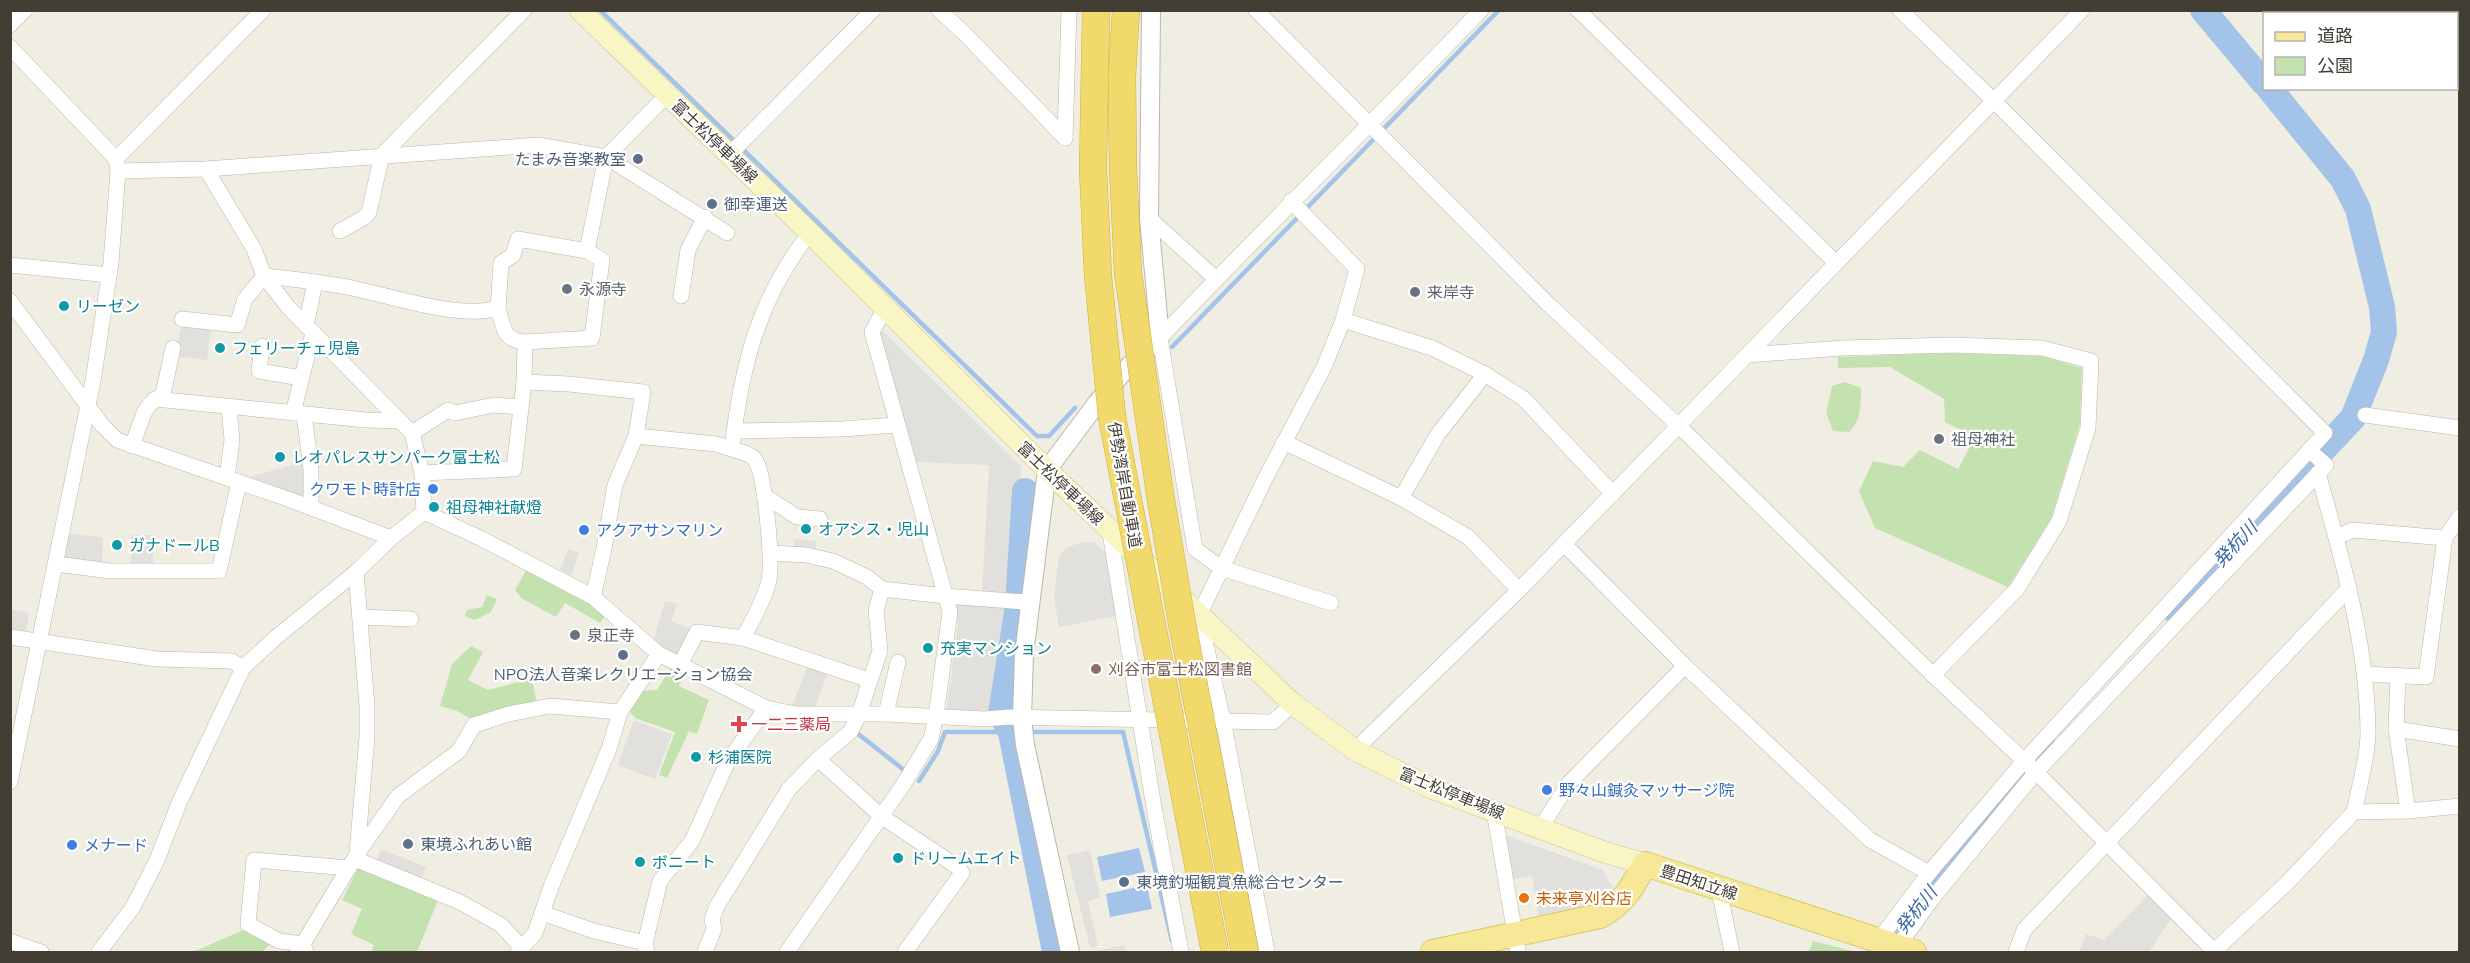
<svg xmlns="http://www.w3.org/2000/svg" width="2470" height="963" font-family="Mulish,'Noto Sans JP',sans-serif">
<rect width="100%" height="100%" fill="#f0eee3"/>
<g fill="#c3e2af">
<polygon points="1949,353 2041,356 2082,368 2080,424 2051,519 2008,587 1875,528 1859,491 1873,461 1903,467 1920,450 1958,469 1975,437 1945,422 1944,399 1890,367 1838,368 1838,357"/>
<path d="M1845 382 1861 388C1861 404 1861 421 1849 432L1833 431 1826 413 1832 386Z"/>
<polygon points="528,567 590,600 606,614 600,623 565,603 556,617 521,598 515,590"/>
<polygon points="487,595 497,599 491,612 475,620 465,616 467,610 482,607"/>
<polygon points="471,646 483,652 468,680 488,690 527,680 533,684 536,699 534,705 474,721 457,711 440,706 452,664"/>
<polygon points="673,664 685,672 679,686 709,700 697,734 689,731 667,778 659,775 675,732 635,718 628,710 641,691 657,690"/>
<polygon points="359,866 438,900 417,952 371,952 374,945 351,934 362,909 342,900"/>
<polygon points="248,928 271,943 262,952 193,952"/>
<polygon points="1813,941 1856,952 1809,952"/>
</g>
<g fill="#e1e0dc">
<polygon points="183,322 211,325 207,360 174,356"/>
<polygon points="883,331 1021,466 1014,593 982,592 989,465 913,462 880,334"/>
<polygon points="306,461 306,501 250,477"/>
<polygon points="68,534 103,537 102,566 64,562"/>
<polygon points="131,535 153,535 153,567 131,566"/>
<polygon points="794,539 816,541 816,554 794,550"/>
<polygon points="1093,542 1106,552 1117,616 1059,627 1054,596 1059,556 1067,547 1080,543"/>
<polygon points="568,549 579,552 572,576 560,570"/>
<polygon points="665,601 677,604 671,621 694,630 680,657 653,642"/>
<polygon points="952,602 1012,607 994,717 946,715 958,625"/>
<polygon points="10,609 29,613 25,635 11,632"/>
<polygon points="809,663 829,670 815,708 791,708"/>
<polygon points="634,720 672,734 655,779 618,765"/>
<polygon points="1505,835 1603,870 1616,894 1605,903 1539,920 1532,876 1513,879"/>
<polygon points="381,849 426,867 421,880 376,862"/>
<polygon points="1090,850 1100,898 1088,901 1098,946 1090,948 1067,855"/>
<polygon points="2149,894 2173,916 2149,952 2079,952 2086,934 2104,940"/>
<polygon points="1124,945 1126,952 1091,952"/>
</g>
<g fill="#a3c3e9">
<polygon points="1139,848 1145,872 1102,881 1097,857"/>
<polygon points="1147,885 1152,909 1110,917 1106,894"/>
</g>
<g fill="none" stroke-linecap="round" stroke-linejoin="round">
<g stroke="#a3c3e9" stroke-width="4.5">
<polyline points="600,10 1037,436 1049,436 1075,408"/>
<polyline points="1172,347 1499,10"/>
<polyline points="1029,732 1123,732 1172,941"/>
<polyline points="857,733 904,770"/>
<polyline points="919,781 938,751 945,732 1020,732"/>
</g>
<g stroke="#a3c3e9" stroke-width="26">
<polyline points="2203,10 2264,83"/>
<polyline points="1025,491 1018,606 1001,714 1011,733 1055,952"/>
<polyline points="2173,609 2353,418 2376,360 2384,332 2382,307 2358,209 2343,179 2269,88"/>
<polyline points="1883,952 1899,927 2044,748"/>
</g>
<g stroke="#bbb7a7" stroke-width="16">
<g id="minor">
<polyline points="939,10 966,35 1065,138"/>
<polyline points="1256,10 1548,304 1679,426 1933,675 2036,772 2214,951"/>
<polyline points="1578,10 1835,262"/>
<polyline points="10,25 25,10"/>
<polyline points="10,47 116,159 118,171 111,263 93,381 10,782"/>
<polyline points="1065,138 1069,10"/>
<polyline points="729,155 873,10"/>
<polyline points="116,159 263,10"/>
<polyline points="206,169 254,249 264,276 288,307 412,433 422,473 424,512"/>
<polyline points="118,171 206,169 538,145 606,157 667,95"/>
<polyline points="1149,218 1216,279"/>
<polyline points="340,231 365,217 369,212 382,155 524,10"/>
<polyline points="587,251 606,157 727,233"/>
<polyline points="10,265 109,275"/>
<path d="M264 276C293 279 323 282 352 288 392 296 459 320 498 308 504 327 502 340 525 342L524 382 569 384 643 392 636 436 615 485 604 549 593 597"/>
<polyline points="681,296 688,250 705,217"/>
<polyline points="10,301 102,425 117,440 288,499 391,538"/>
<polyline points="498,308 501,263 513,255 518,239 587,251 602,260 592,338 525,342"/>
<polyline points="182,319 237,325 245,299 264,276"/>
<polyline points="1343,320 1432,348 1485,374 1524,399 1613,494"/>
<polyline points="306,326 315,282"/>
<polyline points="262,346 259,371 301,378"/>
<polyline points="1747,355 1843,348 1952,345 2042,348 2091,361 2088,428 2059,521 2017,589 1933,675"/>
<polyline points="155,399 366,420 400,421"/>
<polyline points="293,413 313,333"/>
<polyline points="304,414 311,469 311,508"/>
<polyline points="2365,415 2460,428"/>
<polyline points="734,431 842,429 896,425"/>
<polyline points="412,433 448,410 455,413 494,405 520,407"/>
<path d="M636 436 716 444 732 449C741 368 758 298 810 233"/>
<polyline points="1284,442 1401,498 1468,537 1519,590"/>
<polyline points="132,446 144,413 150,404 163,394 173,348"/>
<path d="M732 449C740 452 751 453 756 461 765 478 774 565 768 584 763 603 752 621 743 638"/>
<polyline points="422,473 514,469 524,382"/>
<path d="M2318 473C2342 558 2368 646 2368 735 2367 760 2359 788 2354 812"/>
<polyline points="227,478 232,440 229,407"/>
<polyline points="765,496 797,517 820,519"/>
<polyline points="1401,498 1438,434 1485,374"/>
<polyline points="1110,532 1154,808 1181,952"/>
<polyline points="2336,537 2353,530 2445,538"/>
<polyline points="1564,544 1685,666 1870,840 1929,873"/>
<polyline points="771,553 806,555 833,561 867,577 882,589 945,596 1024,602 1030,605"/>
<polyline points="57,564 110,571 219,571 239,482"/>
<polyline points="356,572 367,706 367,737 357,853"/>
<path d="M1331 603 1221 568 1195 549 1160 338C1265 227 1375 121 1481 10"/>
<polyline points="360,617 411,619"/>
<polyline points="10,637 157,659 232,661 243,668"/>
<polyline points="680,665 697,632 743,638 869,680"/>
<polyline points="2365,674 2426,677 2445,538 2460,516"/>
<polyline points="2398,676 2396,729 2408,811"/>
<polyline points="886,714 898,662"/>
<polyline points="2396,729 2460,739"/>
<polyline points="1355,750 1519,590 2082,10"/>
<polyline points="818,759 881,816 959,868 962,873 905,952"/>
<polyline points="1494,811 1518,952"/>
<polyline points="1541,827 1569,783 1685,666"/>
<polyline points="355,859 460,902 501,925 522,948"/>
<polyline points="1719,890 1732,952"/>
<polyline points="542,913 594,931 645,943"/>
<polyline points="10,941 41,952"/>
<polyline points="1878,941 1929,873 2024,761 2325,433 1994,101 1900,10"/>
<polyline points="99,952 133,907 157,860 179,803 243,668 274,639 356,572 391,538 424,512 482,539 593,597 659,654 766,708 796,714 886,714 985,719 1008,717 1273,722 1293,704"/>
<polyline points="298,952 357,854 398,796 459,751 474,725 509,714 550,706 620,712"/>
<polyline points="306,952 303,944 279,941 248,924 254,860 349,868"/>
<polyline points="518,952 535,933 551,887 609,749 620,712 659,654"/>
<polyline points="647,952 645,943 660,881 692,841 728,761 766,708"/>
<polyline points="705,952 714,929 712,919 717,906 789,789 818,759 851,731 859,714 880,651 876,610 882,589"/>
<polyline points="787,952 903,785 931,739 936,716 950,612 872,332 885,308"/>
<polyline points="1267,952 1223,720 1199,615 1267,475 1324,367 1343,320 1357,269 1291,201"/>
<polyline points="1894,952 1932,899 2036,772 2326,465 2309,450"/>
<polyline points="2016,952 2024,930 2349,588"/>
<polyline points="2213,952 2287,883 2354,812 2408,811 2460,806"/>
</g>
</g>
<g stroke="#bbb7a7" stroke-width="20">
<polyline id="tertiary" points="1070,952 1025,745 1022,718 1024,654 1047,470 1097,403 1125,370 1160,338 1149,218 1151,10"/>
</g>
<g stroke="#cdc696" stroke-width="22">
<polyline id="secondary" points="580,10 810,233 1047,470 1293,704 1355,750 1431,788 1604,852 1645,864"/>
</g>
<g stroke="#d9c868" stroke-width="26">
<path id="primary" d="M1433 952 1600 916C1625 902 1631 889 1645 864L1914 952"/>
</g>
<use href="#minor" stroke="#fff" stroke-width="15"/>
<use href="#tertiary" stroke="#fff" stroke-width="18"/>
<use href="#secondary" stroke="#faf5c4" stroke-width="21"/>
<use href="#primary" stroke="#f6e897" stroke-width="24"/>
<g stroke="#d0af3d" stroke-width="28" stroke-linecap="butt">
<g id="motorway-bridge">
<polyline points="1096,10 1093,169 1098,276 1112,417 1215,952"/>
<polyline points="1126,10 1122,77 1123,168 1128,273 1160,494 1182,623 1245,952"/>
</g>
</g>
<use href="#motorway-bridge" stroke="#f2d96c" stroke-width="27"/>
</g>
<g fill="#5c6f8a" stroke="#fff" stroke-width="2">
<circle cx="638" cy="159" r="6"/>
<circle cx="712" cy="204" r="6"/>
<circle cx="623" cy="655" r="6"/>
<circle cx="408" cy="844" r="6"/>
<circle cx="1124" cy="882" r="6"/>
</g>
<g fill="#6b7280" stroke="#fff" stroke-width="2">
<circle cx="567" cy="289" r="6"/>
<circle cx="1415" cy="292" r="6"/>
<circle cx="1939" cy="439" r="6"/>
<circle cx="575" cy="635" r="6"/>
</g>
<g fill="#0f9aa8" stroke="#fff" stroke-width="2">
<circle cx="64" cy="306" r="6"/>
<circle cx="220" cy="348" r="6"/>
<circle cx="280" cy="457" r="6"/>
<circle cx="434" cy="507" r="6"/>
<circle cx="806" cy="529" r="6"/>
<circle cx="117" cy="545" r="6"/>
<circle cx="928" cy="648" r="6"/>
<circle cx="696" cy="757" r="6"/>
<circle cx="898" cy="858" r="6"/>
<circle cx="640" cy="862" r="6"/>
</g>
<g fill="#3f7fe0" stroke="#fff" stroke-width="2">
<circle cx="433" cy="489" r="6"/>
<circle cx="584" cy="530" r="6"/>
<circle cx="1547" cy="790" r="6"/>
<circle cx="72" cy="845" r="6"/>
</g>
<circle fill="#8d6e63" stroke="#fff" stroke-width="2" cx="1096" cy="669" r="6"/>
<path fill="#e0444e" stroke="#fff" stroke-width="2" d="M736 715h6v6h6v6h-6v6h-6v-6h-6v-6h6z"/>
<circle fill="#e8710a" stroke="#fff" stroke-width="2" cx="1524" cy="898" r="6"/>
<g text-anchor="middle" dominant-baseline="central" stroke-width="4.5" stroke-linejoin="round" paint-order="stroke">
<g font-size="16" fill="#423e34" stroke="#fff">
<text transform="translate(715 141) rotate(44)">富士松停車場線</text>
<text transform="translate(1061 483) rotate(44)">富士松停車場線</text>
<text transform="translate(1125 485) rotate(80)">伊勢湾岸自動車道</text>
<text transform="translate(1452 793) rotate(22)">富士松停車場線</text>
<text transform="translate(1699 882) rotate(18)">豊田知立線</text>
</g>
<g font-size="16" fill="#4e5e75" stroke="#fff" text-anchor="start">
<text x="626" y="159" text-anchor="end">たまみ音楽教室</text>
<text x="724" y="204">御幸運送</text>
<text x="623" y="674" text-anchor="middle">NPO法人音楽レクリエーション協会</text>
<text x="420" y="844">東境ふれあい館</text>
<text x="1136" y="882">東境釣堀観賞魚総合センター</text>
</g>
<g font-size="16" fill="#5b616d" stroke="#fff" text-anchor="start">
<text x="579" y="289">永源寺</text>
<text x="1427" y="292">来岸寺</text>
<text x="1951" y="439">祖母神社</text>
<text x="587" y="635">泉正寺</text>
</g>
<g font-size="16" fill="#0d838f" stroke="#fff" text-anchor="start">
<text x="76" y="306">リーゼン</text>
<text x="232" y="348">フェリーチェ児島</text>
<text x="292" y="457">レオパレスサンパーク富士松</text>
<text x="446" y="507">祖母神社献燈</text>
<text x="818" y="529">オアシス・児山</text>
<text x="129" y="545">ガナドールB</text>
<text x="940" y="648">充実マンション</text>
<text x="708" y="757">杉浦医院</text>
<text x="910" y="858">ドリームエイト</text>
<text x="652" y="862">ボニート</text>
</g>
<g font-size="16" fill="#366cbe" stroke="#fff" text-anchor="start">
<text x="421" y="489" text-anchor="end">クワモト時計店</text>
<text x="596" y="530">アクアサンマリン</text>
<text x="1559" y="790">野々山鍼灸マッサージ院</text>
<text x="84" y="845">メナード</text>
</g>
<g font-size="16" fill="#785e54" stroke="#fff" text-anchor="start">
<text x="1108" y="669">刈谷市富士松図書館</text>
</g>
<g font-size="16" fill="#be3a42" stroke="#fff" text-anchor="start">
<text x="751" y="724">一二三薬局</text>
</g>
<g font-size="16" fill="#c56008" stroke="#fff" text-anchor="start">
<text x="1536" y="898">未来亭刈谷店</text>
</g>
<g font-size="18" font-style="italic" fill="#3766a4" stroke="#fff">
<text transform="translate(2235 544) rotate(-47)">発杭川</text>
<text transform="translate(1916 910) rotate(-52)">発杭川</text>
</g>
</g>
<rect width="2470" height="963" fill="none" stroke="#423e34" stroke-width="24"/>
<rect x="2263" y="12" width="195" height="78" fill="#ffffff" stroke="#b3b2ae" stroke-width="1.5"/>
<rect x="2275" y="32" width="30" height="9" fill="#f6e897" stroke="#b3b2ae" stroke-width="1.5"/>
<text x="2317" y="42" font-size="18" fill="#423e34">道路</text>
<rect x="2275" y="57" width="30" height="18" fill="#c3e2af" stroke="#b3b2ae" stroke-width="1.5"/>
<text x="2317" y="72" font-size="18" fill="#423e34">公園</text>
</svg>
